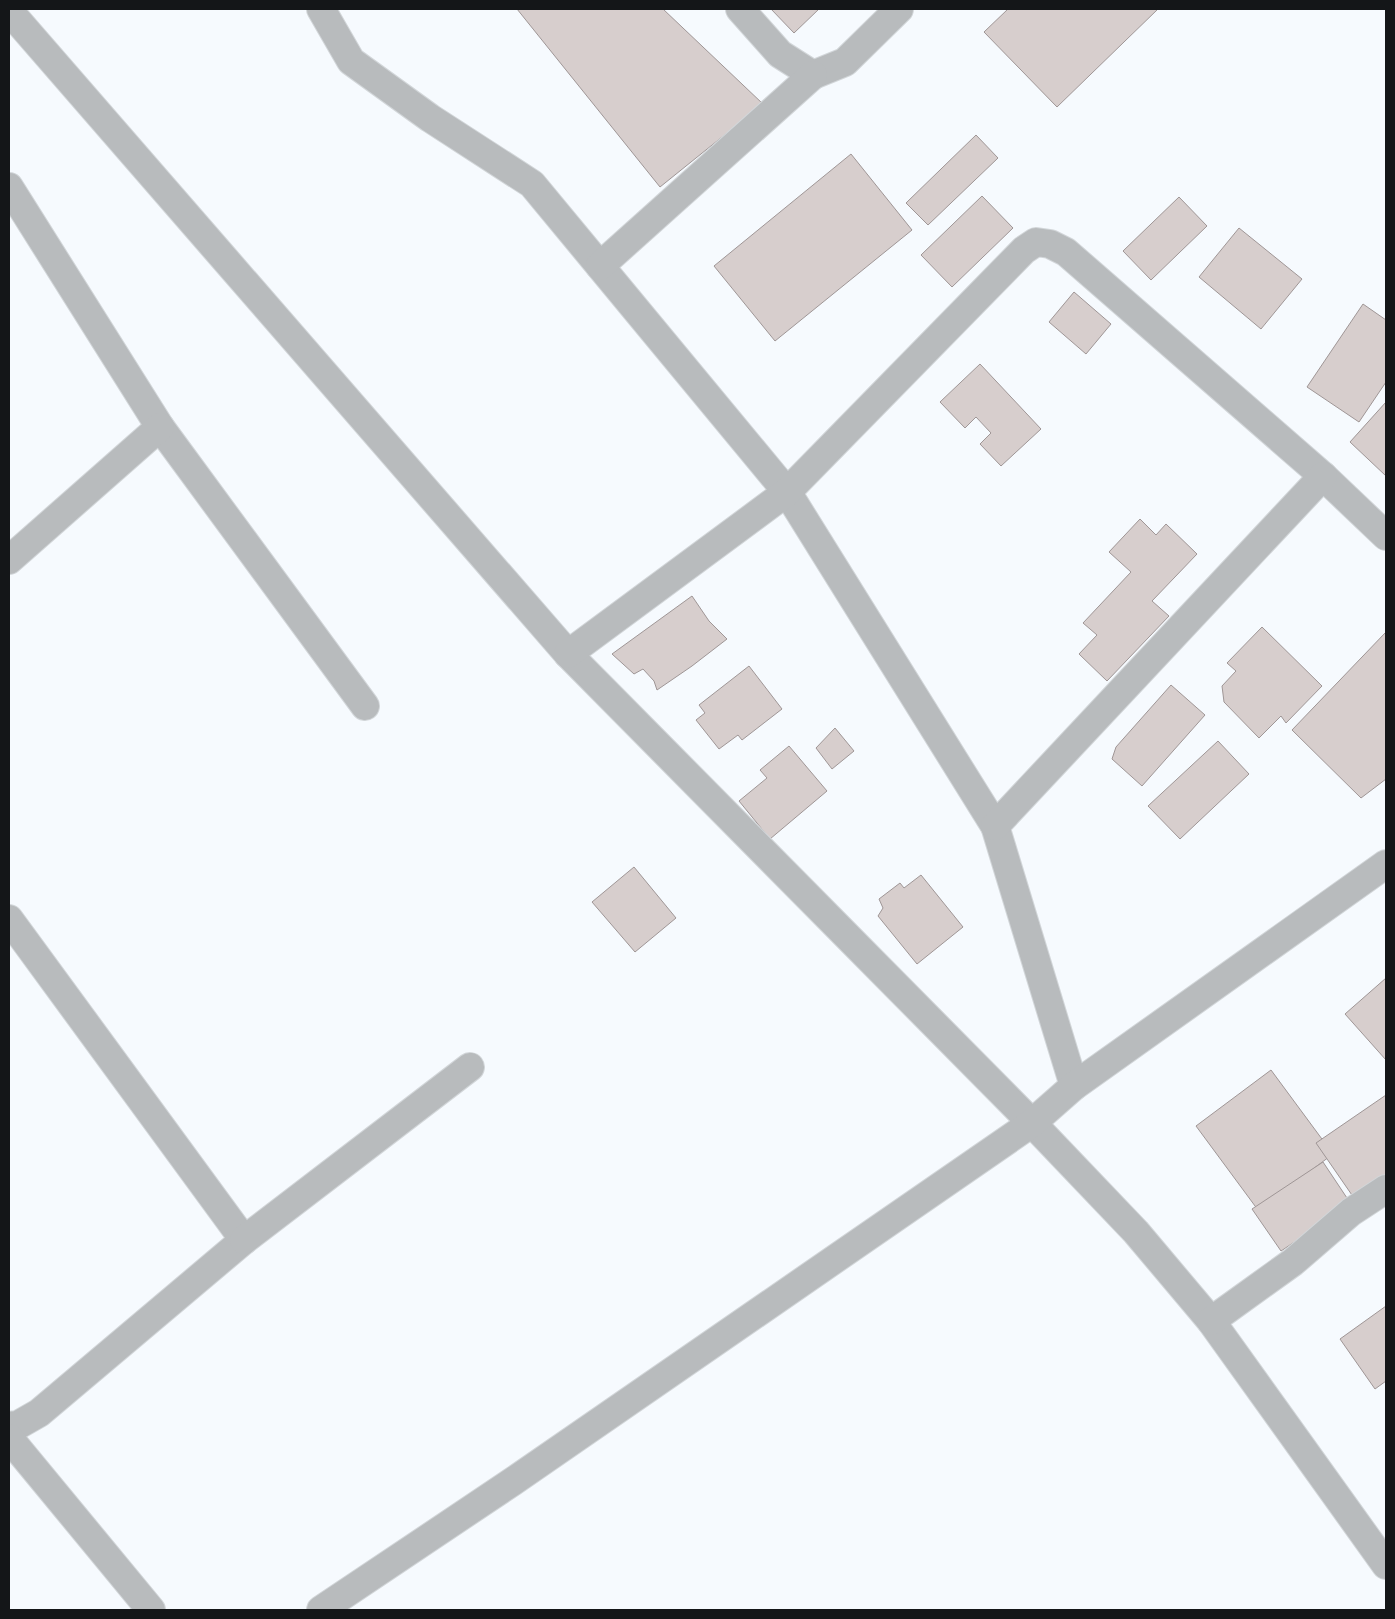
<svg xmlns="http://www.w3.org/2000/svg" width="1395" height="1619" font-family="'Roboto Serif',serif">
<rect width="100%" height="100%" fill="#f6fafe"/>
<g fill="#d7cecd" stroke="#9f9696">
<polygon points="517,9 663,9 763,104 660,187"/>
<polygon points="771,9 819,9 794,33"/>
<polygon points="1008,9 1158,9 1057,107 984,32"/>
<polygon points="976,135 998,158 928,225 906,203"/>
<polygon points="851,154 912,230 775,341 714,266"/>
<polygon points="982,196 1013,228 952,287 921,255"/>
<polygon points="1179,197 1207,226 1151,280 1123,251"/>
<polygon points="1239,228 1302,279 1261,329 1199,277"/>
<polygon points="1074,292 1111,324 1086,354 1049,322"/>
<polygon points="1363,304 1386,320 1386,382 1359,422 1307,387"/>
<polygon points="980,364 1041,429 1001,466 980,444 991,433 976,417 965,428 940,402"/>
<polygon points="1386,402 1386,476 1350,442"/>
<polygon points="1140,519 1156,535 1166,524 1197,554 1152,601 1169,616 1107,681 1079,654 1097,635 1083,623 1131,572 1109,552"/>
<polygon points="692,596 709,621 727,639 692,666 657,690 654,681 643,669 634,674 612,654"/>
<polygon points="1262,627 1322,686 1286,723 1281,716 1259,738 1224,702 1222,686 1236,671 1227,663"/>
<polygon points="1386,632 1386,779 1361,798 1292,730"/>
<polygon points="749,666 782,709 742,740 738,735 719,749 696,720 705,713 699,705"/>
<polygon points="1171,685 1205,715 1142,786 1112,759 1116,747"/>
<polygon points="835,728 854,751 832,769 816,748"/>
<polygon points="1218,741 1249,774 1180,839 1148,806"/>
<polygon points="789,746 827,791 770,839 739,801 767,778 760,770"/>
<polygon points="634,867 676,918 635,952 592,902"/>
<polygon points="921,875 963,927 917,964 878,916 883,908 879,899 900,883 904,888"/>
<polygon points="1386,978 1386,1060 1345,1014"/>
<polygon points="1271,1070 1333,1154 1258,1210 1196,1126"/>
<polygon points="1386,1095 1386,1176 1354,1198 1316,1143"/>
<polygon points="1323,1162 1351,1204 1281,1251 1252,1209"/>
<polygon points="1386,1306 1386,1381 1375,1389 1340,1339"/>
</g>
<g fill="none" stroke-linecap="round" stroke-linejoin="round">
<g stroke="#d2d6d9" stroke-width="30">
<g id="minor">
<polyline points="321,9 351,61 430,118 532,184 787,492 995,826 1074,1086"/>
<polyline points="740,9 780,54 813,75 845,62 899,9"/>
<polyline points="9,13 17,20 568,654 1032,1123 1136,1232 1211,1321 1386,1565"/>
<polyline points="9,187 160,427 365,706"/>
<polyline points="600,266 813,75"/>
<polyline points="9,560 160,427"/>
<polyline points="568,654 787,492 1024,250 1036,242 1050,244 1066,252 1323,476 1386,536"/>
<polyline points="995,826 1323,476"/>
<polyline points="9,919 244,1240 39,1413 18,1425 9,1426"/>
<polyline points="244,1240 470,1067"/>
<polyline points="1211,1321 1293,1262 1351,1212 1386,1189"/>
<polyline points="9,1438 151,1610"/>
<polyline points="321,1610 512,1482 1032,1123 1074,1086 1386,864"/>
</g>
</g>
<use href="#minor" stroke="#b8bbbd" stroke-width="28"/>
</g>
<rect width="1395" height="1619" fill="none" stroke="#141618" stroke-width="20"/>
</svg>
